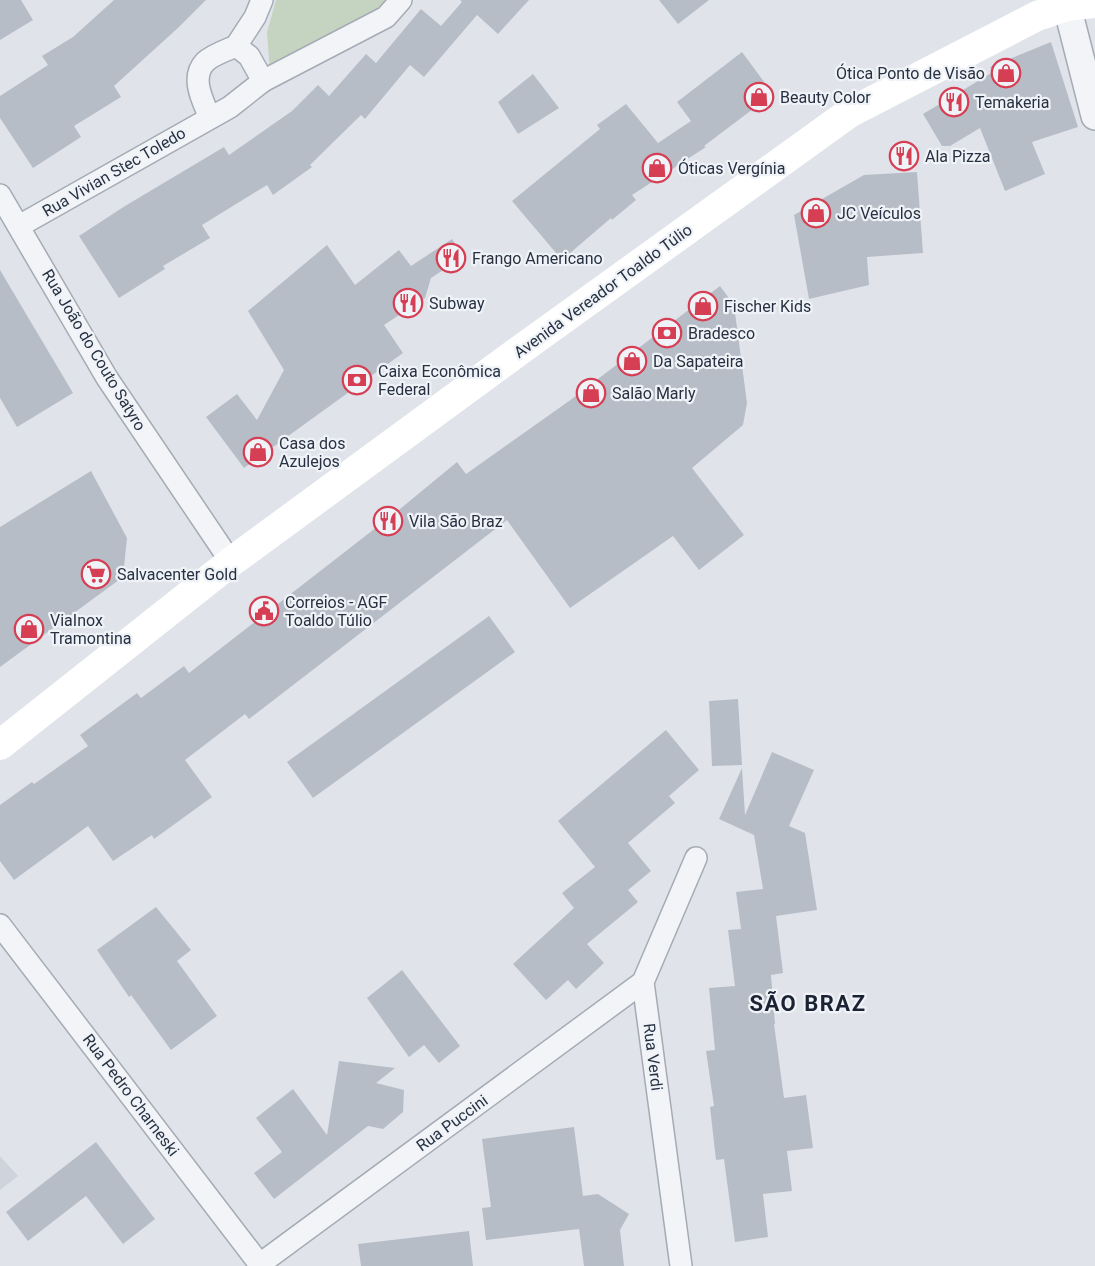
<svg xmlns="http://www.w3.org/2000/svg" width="1095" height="1266" font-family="Roboto,sans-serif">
<rect width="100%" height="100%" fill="#e0e4ea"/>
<polygon fill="#ced3dc" points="0,1156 18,1176 0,1190"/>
<polygon fill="#c5d4c0" points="276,0 389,0 388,10 270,73 267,32"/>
<g fill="#b7bdc7">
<polygon points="0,0 21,0 33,20 0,40"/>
<polygon points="114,0 206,0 179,27 114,86 121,97 74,126 81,137 33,168 0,118 0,96 48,65 42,56 73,37"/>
<polygon points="460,0 529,0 498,34 477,15 424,77 410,65 365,119 361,115 310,165 312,167 273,195 267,185 202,225 210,238 163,266 165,269 119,298 79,236 125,206 224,147 229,155 292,111 318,85 329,96 366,54 376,63 421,9 441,26 462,2"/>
<polygon points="659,0 709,0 678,24"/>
<polygon points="1051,42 1078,127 1032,142 1045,174 1005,191 980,128 950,146 942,146 923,114 993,72 990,67"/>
<polygon points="742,52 773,94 704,146 706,147 632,195 636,200 612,220 611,218 562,260 512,201 600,129 597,125 626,104 658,143 691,121 677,102"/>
<polygon points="533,74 559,108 518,134 498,102"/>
<polygon points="917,172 923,253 867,257 869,285 809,299 794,215 864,175"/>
<polygon points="452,239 463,257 431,278 425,298 384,325 403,353 244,468 206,417 237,394 257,420 284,370 248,311 327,245 355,285 399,250 411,266"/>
<polygon points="0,270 73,393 17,427 0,398"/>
<polygon points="720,286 734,305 747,403 743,425 692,468 744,535 699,570 673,536 570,608 507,520 249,719 245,714 185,760 212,797 154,839 152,835 113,861 88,826 14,880 0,861 0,805 32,782 34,784 88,746 80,735 137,693 141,698 184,666 189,673 400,509 457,462 466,474 569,401"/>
<polygon points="91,471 127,538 123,577 0,667 0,527"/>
<polygon points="489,616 515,652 313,798 287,762"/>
<polygon points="738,699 742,765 712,766 709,701"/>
<polygon points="666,730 699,770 669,796 675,803 628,843 651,871 628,890 638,902 587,944 604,963 576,989 568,980 546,1000 513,964 574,908 562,893 595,867 558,821"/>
<polygon points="772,752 814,770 789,826 805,833 817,910 776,916 783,973 771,975 775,1024 774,1024 784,1098 806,1095 813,1148 787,1151 792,1191 763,1194 768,1237 735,1242 724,1159 716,1160 710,1107 714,1106 706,1051 715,1050 709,988 735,986 728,930 741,929 736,892 763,889 754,835 719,819 742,768 745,815"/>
<polygon points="156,907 191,950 177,961 217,1016 171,1050 131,995 129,997 97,950"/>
<polygon points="402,970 460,1046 439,1063 424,1045 409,1057 367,998"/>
<polygon points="339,1061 395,1068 376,1083 404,1090 403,1112 383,1129 368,1126 274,1199 254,1173 282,1152 256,1118 293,1089 327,1135"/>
<polygon points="574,1127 583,1196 598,1194 629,1214 620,1230 624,1266 584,1266 579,1229 486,1240 482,1208 491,1207 482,1139"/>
<polygon points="96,1142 155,1219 123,1244 86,1196 28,1241 6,1212"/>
<polygon points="469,1231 473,1266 361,1266 358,1244"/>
</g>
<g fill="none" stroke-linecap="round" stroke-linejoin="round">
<g stroke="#a5abb4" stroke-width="24">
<g id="minor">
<polyline points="236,46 255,17 262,0"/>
<polyline points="263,81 386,17 401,0"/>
<polyline points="0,195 107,378 231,562"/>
<path d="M19 226 230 107 263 81 249 56 236 46C227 50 212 55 205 62 190 78 203 101 210 118"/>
<polyline points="0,925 261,1266"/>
<polyline points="260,1264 643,982"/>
<polyline points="681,1266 643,982 696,858"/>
</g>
</g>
<g stroke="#a5abb4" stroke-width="30">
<polyline id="tertiary" points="1067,6 1095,116"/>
</g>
<use href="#minor" stroke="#f3f4f8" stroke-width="21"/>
<use href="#tertiary" stroke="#f3f4f8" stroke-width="27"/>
<polyline stroke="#fff" stroke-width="30" points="0,745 231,562 527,345 849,113 1037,16 1067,6 1095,3"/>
</g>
<defs>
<g id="shop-ring" transform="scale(1.5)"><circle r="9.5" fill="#eff3f7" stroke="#d63e54" stroke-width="1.5"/><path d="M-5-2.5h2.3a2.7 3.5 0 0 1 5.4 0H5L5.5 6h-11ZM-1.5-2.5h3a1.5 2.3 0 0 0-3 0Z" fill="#d63e54"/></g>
<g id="restaurant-ring" transform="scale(1.5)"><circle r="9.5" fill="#eff3f7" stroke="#d63e54" stroke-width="1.5"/><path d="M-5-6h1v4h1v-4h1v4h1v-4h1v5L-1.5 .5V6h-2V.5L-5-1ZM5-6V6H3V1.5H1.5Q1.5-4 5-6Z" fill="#d63e54"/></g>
<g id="bank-ring" transform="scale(1.5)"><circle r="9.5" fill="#eff3f7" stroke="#d63e54" stroke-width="1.5"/><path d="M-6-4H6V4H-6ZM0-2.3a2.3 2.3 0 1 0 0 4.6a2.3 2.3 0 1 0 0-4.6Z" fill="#d63e54"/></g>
<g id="supermarket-ring" transform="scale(1.5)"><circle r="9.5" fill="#eff3f7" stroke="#d63e54" stroke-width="1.5"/><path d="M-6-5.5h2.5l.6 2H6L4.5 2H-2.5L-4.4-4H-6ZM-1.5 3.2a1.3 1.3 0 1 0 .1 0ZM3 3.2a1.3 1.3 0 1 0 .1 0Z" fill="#d63e54"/></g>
<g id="civic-ring" transform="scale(1.5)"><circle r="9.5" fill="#eff3f7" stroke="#d63e54" stroke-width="1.5"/><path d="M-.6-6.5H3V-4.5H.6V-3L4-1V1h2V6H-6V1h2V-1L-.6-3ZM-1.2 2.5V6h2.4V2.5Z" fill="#d63e54"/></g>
</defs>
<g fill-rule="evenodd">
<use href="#shop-ring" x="1006" y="73"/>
<use href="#shop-ring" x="759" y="97"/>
<use href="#restaurant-ring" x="954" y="102"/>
<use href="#restaurant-ring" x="904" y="156"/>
<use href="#shop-ring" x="657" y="168"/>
<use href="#shop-ring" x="816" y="213"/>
<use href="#restaurant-ring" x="451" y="258"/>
<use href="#restaurant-ring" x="408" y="303"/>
<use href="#shop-ring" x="703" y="306"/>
<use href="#bank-ring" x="667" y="333"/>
<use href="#shop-ring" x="632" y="361"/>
<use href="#bank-ring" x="357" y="380"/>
<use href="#shop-ring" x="591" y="393"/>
<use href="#shop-ring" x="258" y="452"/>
<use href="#restaurant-ring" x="388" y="521"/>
<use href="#supermarket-ring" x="96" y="574"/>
<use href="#civic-ring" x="264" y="611"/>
<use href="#shop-ring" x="29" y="629"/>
</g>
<g text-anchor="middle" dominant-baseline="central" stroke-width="4.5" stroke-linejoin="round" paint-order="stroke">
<g font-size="16" fill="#273142" stroke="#eff3f7" text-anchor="start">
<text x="985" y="73" text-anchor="end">Ótica Ponto de Visão</text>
<text x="780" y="97">Beauty Color</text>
<text x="975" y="102">Temakeria</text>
<text x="925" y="156">Ala Pizza</text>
<text x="678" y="168">Óticas Vergínia</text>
<text x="837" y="213">JC Veículos</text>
<text x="472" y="258">Frango Americano</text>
<text x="429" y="303">Subway</text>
<text x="724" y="306">Fischer Kids</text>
<text x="688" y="333">Bradesco</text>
<text x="653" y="361">Da Sapateira</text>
<text x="378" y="371">Caixa Econômica<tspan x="378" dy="18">Federal</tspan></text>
<text x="612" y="393">Salão Marly</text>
<text x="279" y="443">Casa dos<tspan x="279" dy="18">Azulejos</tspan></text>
<text x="409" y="521">Vila São Braz</text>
<text x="117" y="574">Salvacenter Gold</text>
<text x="285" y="602">Correios - AGF<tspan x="285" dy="18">Toaldo Túlio</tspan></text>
<text x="50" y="620">ViaInox<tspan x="50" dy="18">Tramontina</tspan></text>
</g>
<g font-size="16" fill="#273142" stroke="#eff3f7">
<text transform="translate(114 172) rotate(-30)">Rua Vivian Stec Toledo</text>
<text transform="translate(603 291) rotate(-36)">Avenida Vereador Toaldo Túlio</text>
<text transform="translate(94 350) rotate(59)">Rua João do Couto Satyro</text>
<text transform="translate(653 1057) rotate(83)">Rua Verdi</text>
<text transform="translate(131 1095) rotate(53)">Rua Pedro Charneski</text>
<text transform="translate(452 1123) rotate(-36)">Rua Puccini</text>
</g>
<g font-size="22" font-weight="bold" letter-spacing="1.5" fill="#1a2233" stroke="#eff3f7">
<text x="808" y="1003">SÃO BRAZ</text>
</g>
</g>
</svg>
